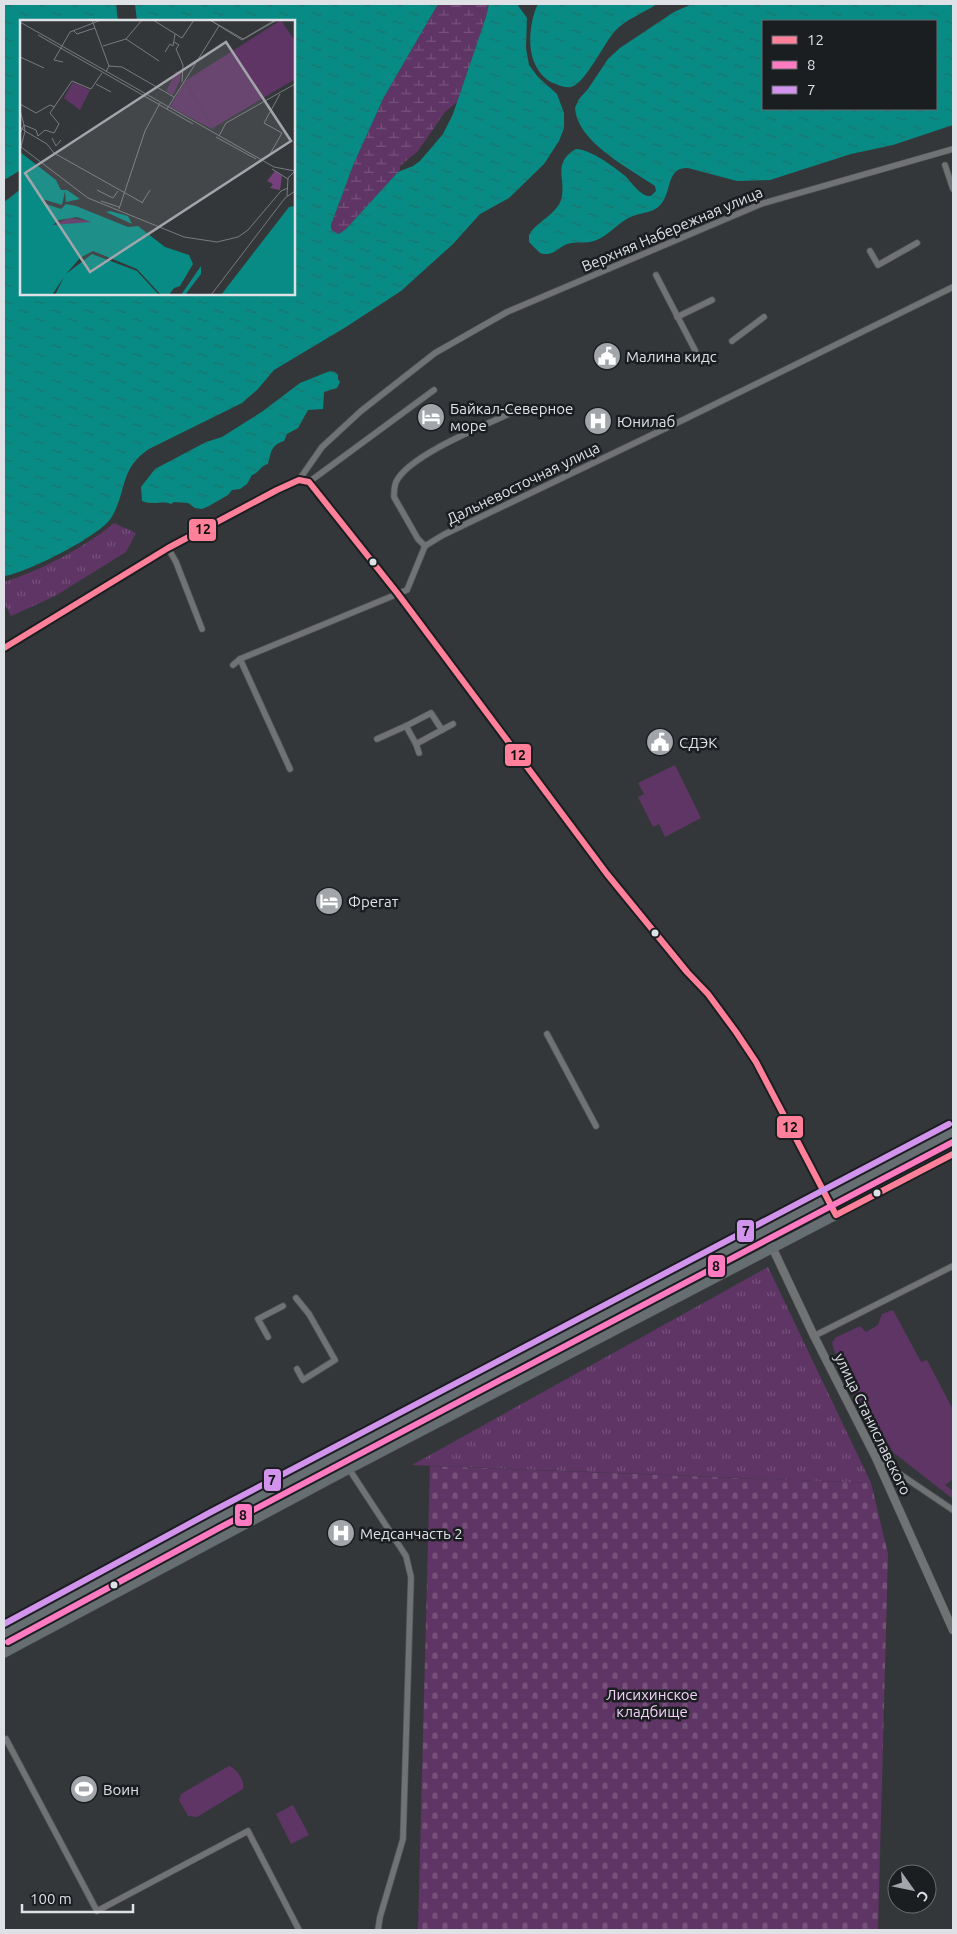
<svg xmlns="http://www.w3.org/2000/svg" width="957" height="1934" font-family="Ubuntu,sans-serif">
<defs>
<pattern id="wetland-marsh" width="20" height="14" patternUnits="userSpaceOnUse" patternTransform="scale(1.25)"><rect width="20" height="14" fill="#5f3565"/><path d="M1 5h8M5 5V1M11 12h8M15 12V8" fill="none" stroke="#76527b"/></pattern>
<pattern id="cemetery-stones" width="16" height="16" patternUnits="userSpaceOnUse" patternTransform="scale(1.25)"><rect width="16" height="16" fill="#5f3565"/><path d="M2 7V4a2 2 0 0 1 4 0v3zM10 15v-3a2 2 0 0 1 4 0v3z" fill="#76527b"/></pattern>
<pattern id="park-tufts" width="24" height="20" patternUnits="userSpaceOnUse" patternTransform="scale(1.25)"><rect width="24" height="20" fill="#5f3565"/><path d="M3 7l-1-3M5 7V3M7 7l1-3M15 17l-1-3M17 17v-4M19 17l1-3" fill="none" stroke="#76527b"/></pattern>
<pattern id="water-ripples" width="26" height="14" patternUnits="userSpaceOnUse" patternTransform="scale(1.25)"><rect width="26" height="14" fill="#088b84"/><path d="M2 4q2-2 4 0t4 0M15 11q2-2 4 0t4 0" fill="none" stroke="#1d726e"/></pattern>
</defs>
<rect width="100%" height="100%" fill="#34373a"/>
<g fill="#5f3565">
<polygon points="675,765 701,818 665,837 659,824 653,827 638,797 644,794 638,783"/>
<polygon points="893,1310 921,1362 927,1360 953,1410 953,1479 945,1485 953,1491 953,1499 894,1453 859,1403 834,1350 832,1343 835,1338 860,1326 866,1332 878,1325 882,1314"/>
<path d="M229 1766C236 1768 245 1781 243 1789L197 1817 188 1816 179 1800 181 1794Z"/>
<polygon points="293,1805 309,1835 291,1844 276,1814"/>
</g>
<polygon fill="url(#wetland-marsh)" points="438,4 489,4 486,17 457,102 445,112 418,151 400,166 400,170 346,229 339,234 331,230 331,225 354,163 384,97"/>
<polygon fill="url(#cemetery-stones)" points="430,1466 871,1483 888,1554 878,1930 418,1930"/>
<g fill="url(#park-tufts)">
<path d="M114 523 136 533 126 552 55 596 11 616 4 603V582C36 573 89 545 114 523Z"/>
<polygon points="768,1267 871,1483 412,1465"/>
</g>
<g fill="url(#water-ripples)" fill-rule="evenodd">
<polygon points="4,4 116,4 118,21 21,21 21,170 4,180"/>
<path d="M135 4H438L384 97 354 163 331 225V230L339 234 346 229 398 172 413 166 420 161 443 134 453 114 486 17 489 4H517L527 18 526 48 529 65 538 77 557 94 564 113V128L559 141 544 164 509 198 480 214 453 244 401 291 346 327 274 370 257 390 242 403 149 449C118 470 128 491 111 518 100 536 28 572 5 576H4V202L21 189V294H294V21H137Z"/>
<path d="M538 4H657C644 13 626 19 615 31 604 43 585 84 571 87 566 88 560 86 556 84 546 81 539 73 535 64 527 47 530 20 538 4Z"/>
<path d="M692 4H953V125L893 145 851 154 770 180 737 181 688 168C666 167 672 192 661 204 654 213 643 212 633 216 619 221 609 236 594 241 586 244 576 241 567 244 556 249 553 257 540 253L529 242V235C537 221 556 215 561 200 567 180 551 163 576 149 590 149 614 167 624 175 632 182 640 197 651 196L656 191 655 186C629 168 577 142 575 108L579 99 588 89 608 59 620 48 674 12ZM763 21H936V109H763Z"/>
<path d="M330 371 335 372 338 375V379L340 382 337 388 324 392 323 409 308 410 298 428 287 434 284 441C271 445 271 452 268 464 260 466 259 473 252 475L247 484 240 489 232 490 228 495 209 506 202 509 195 508 188 503 174 502 171 504C162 500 154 506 142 501L141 487 155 469 206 442 222 437 263 411 300 383Z"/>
</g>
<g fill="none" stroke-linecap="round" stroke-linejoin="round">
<g stroke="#535559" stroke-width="7">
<g id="minor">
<polyline points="945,165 953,189"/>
<polyline points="870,251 878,265 917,243"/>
<polyline points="656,275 698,356"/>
<polyline points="677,317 712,300"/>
<polyline points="732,341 764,317"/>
<polyline points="299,480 309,482 398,594 607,874 687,972 708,994 736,1032 756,1062 836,1215"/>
<polyline points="309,482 434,390"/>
<path d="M425 546 418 539 394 497C394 491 394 487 396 482 409 454 493 422 522 408"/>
<polyline points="168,548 176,562 202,629"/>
<polyline points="4,648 168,548 299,480 322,447 361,411 435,353 507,312 761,204 953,149"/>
<polyline points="240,659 290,769"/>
<polyline points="233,665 240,659 407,590 425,546 443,535 687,418 953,287"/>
<polyline points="377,739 406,726"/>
<polyline points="416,744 406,726 431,713 442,730"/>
<polyline points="419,753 416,744 453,724"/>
<polyline points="547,1034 596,1126"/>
<polyline points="296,1298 309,1314 335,1360 303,1380 297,1369"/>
<polyline points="814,1336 953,1266"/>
<polyline points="268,1337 258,1319 283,1306"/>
<polyline points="876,1458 953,1510"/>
<polyline points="349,1469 406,1556 411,1577 403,1839 380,1917 378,1930"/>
<polyline points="6,1739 97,1911 248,1831 299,1930"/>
</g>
</g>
<g stroke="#535559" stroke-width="9">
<polyline id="secondary" points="765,1232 814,1336 876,1458 953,1630"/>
</g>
<g stroke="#535559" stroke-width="10">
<g id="primary">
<polyline points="4,1634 215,1520 953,1132"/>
<polyline points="4,1653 349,1469 953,1154"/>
</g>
</g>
<use href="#minor" stroke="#707274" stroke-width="5.5"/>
<use href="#secondary" stroke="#707274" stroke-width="8"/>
<use href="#primary" stroke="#666e71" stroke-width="9"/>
<g stroke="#1b1e21" stroke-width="10">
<polyline id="bus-1" points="4,648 168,548 277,490 299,480 309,482 398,594 607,874 687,972 708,994 736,1032 756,1062 836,1215 953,1154"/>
</g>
<g stroke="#1b1e21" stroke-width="10">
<polyline id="bus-2" points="8,1642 219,1528 953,1142"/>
</g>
<g stroke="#1b1e21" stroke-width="10">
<polyline id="bus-3" points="4,1624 211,1512 949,1124"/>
</g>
<use href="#bus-1" stroke="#ff8098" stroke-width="6"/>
<use href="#bus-2" stroke="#fe7ac1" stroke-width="6"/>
<use href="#bus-3" stroke="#d193ec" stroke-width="6"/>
</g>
<defs>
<g id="civic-disc" transform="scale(1.4375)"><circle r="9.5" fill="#a2a6aa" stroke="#1b1e21"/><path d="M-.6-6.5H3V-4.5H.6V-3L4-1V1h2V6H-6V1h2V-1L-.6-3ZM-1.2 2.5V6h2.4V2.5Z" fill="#fff"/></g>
<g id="hotel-disc" transform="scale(1.4375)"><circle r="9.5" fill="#a2a6aa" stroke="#1b1e21"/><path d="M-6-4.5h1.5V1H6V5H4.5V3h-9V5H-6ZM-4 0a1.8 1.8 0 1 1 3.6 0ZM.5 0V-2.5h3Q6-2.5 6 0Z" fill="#fff"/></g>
<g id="hospital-disc" transform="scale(1.4375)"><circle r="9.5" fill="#a2a6aa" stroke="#1b1e21"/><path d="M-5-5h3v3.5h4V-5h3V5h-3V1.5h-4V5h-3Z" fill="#fff"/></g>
<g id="stadium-disc" transform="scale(1.4375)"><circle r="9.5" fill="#a2a6aa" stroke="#1b1e21"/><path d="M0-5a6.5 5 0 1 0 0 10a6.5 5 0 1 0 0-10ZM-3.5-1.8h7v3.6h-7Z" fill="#fff"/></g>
</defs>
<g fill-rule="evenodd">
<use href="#civic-disc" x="607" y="356"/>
<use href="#hotel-disc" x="431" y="417"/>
<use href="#hospital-disc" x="598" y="421"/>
<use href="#civic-disc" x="660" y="742"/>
<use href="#hotel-disc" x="329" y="901"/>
<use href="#hospital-disc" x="341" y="1533"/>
<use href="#stadium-disc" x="84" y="1789"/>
</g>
<g fill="#dee1e6" stroke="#1b1e21" stroke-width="2">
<circle cx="373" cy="562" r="4.5"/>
<circle cx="655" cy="933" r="4.5"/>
<circle cx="877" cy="1193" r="4.5"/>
<circle cx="114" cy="1585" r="4.5"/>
</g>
<g text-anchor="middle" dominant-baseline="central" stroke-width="5" stroke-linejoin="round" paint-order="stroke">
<g font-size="15" fill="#dee1e6" stroke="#1b1e21">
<text transform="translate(672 229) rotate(-23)">Верхняя Набережная улица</text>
<text transform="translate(523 483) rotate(-26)">Дальневосточная улица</text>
<text transform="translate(873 1424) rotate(64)">улица Станиславского</text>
</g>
<g font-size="15" fill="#dee1e6" stroke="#1b1e21" text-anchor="start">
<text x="626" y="356">Малина кидс</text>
<text x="450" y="408">Байкал-Северное<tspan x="450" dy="17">море</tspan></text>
<text x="617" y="421">Юнилаб</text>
<text x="679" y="742">СДЭК</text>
<text x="348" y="901">Фрегат</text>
<text x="360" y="1533">Медсанчасть 2</text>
<text x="103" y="1789">Воин</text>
</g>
<g font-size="15" fill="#f4d1f8" stroke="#1b1e21">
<text x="652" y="1694">Лисихинское<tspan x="652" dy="17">кладбище</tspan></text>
</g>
</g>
<g transform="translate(20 20)">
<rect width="275" height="275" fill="#34373a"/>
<path d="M161 48 160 61 153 75 146 71 156 51 160 53Z" fill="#5f3565"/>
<path d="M255 151 262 156 260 170 250 168 253 164 247 161Z" fill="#76407d"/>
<path d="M49 198 70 201 71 202 54 206 33 205Z" fill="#5f3565"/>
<path d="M261 0 275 21V59L193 108 165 61ZM53 62 70 70 60 90 44 78Z" fill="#5f3565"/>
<path d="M165 61 194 110 150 87Z" fill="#5f3565"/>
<path d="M0 132 36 160 41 170H47L60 179 46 182 45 171 42 185 22 179 23 183 41 189 46 184 56 186 108 207 118 206 145 227 169 235 173 244 160 266 154 268 149 275H141L117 249 73 231 60 238 46 254 72 234 117 251 139 275H35L44 257 32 275H0ZM57 197 71 202 33 205 39 200ZM275 186V275H201L269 187ZM90 191 108 196 112 204 86 192ZM181 246V254L165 275H161Z" fill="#088b84" fill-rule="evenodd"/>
<path fill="none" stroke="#787b7f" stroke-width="1" d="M72 0 89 46 86 52M133 0 162 18 174 0M190 0 223 19 255 0M190 0 222 20 257 0M0 2 254 147 275 151M53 10 57 14 75 8M18 15 173 104M106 19 122 0M154 22 159 25 156 29 163 45 162 62M83 26 106 19 139 41M145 32 150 24 153 26 155 14M0 37 24 48M43 42 34 40 50 12 81 0M89 46 102 47 154 77M76 64 91 72M0 84 16 93 30 85 35 87M147 89 199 6M0 90 4 105 0 114M4 105 5 111 27 124 34 133 123 183M4 105 16 110 18 116 25 110 34 113 39 104 30 93 52 61 71 69 82 53M0 107 5 111 1 127 68 178 164 217 197 222 218 217 228 210 261 171 268 168M199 116 206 103 275 64M196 117 236 139M32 118 36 126 41 120M250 134 262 113 244 103 260 74M252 149 268 159M77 170 93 178 98 171M267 176 268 158 274 152M81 181 99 187M122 183 130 170M99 189 125 111 140 83M191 275 265 178 275 171"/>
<path fill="#a2a6aa" fill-opacity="0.15" stroke="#a2a6aa" stroke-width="2.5" d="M206 22 271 121 70 252 5 153Z"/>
<rect width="275" height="275" fill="none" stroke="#dee1e6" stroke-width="2.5"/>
</g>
<g stroke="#1b1e21" stroke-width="2">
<rect x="188" y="518" width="29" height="24" rx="5" fill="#ff8098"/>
<rect x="504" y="743" width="28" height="24" rx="5" fill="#ff8098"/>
<rect x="776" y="1115" width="28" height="24" rx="5" fill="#ff8098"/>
<rect x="736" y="1219" width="19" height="24" rx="5" fill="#d193ec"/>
<rect x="707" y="1254" width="19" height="24" rx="5" fill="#fe7ac1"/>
<rect x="263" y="1468" width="19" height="24" rx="5" fill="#d193ec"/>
<rect x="234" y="1503" width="19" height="24" rx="5" fill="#fe7ac1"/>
</g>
<g font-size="14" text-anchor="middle" font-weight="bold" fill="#111">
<text x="203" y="534">12</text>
<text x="518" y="760">12</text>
<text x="790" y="1132">12</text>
<text x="746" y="1236">7</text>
<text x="716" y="1271">8</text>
<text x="272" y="1485">7</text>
<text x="243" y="1520">8</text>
</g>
<rect width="957" height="1934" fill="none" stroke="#dee1e6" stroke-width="10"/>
<rect x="762" y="20" width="175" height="90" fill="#1b1e21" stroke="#696c70"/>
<rect x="772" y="36" width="25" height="8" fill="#ff8098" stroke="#696c70"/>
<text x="807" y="45" font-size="15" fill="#dee1e6">12</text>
<rect x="772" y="61" width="25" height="8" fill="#fe7ac1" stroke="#696c70"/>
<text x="807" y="70" font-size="15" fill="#dee1e6">8</text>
<rect x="772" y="86" width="25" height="8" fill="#d193ec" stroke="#696c70"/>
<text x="807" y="95" font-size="15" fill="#dee1e6">7</text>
<g transform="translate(912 1889) rotate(123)"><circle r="24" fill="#1b1e21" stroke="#696c70"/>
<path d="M0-4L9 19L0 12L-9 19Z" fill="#a2a6aa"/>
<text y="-8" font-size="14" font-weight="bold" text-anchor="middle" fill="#dee1e6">С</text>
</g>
<path d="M22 1904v8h111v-8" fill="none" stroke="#dee1e6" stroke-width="2.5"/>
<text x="30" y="1904" font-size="15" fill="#dee1e6" stroke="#1b1e21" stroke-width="4" paint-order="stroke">100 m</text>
</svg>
